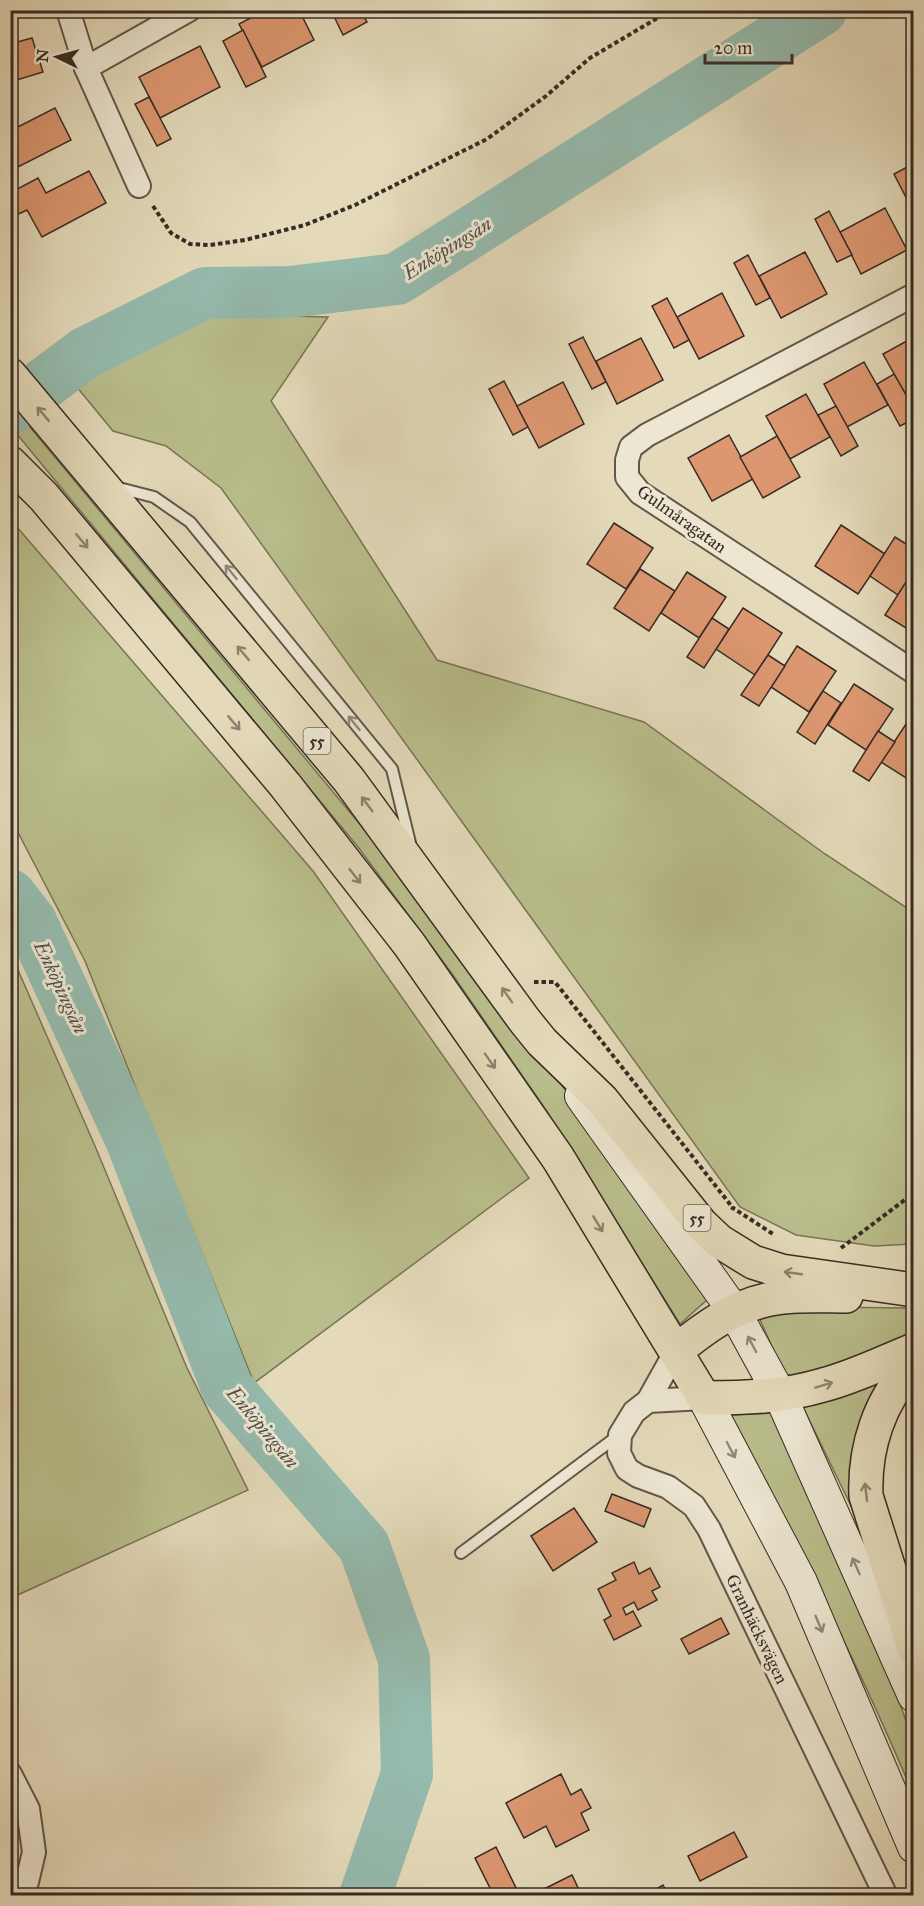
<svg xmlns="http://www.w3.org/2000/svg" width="924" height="1906" font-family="'IM FELL Great Primer',serif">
<rect width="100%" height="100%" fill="#e4daba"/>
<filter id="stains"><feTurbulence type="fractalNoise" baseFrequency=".00333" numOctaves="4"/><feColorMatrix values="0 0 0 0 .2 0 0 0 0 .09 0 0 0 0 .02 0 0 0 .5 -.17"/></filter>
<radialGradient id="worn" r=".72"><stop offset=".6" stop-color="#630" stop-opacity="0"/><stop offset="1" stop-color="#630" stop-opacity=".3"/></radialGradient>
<g fill="#b9be8c" stroke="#787458" stroke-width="1.5">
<polygon points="207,314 328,317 271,401 437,660 644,722 825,854 913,912 913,1244 874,1246 796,1235 740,1207 221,488 166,446 113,431 76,386"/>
<polygon points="10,403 363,828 637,1183 709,1298 680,1324 546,1110 453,975 358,847 11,427"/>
<polygon points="10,519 313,871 529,1178 254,1383 85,961 11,819"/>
<polygon points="11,954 95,1146 187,1368 248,1490 11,1598"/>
<polygon points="812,1307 913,1308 913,1334 830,1370 786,1377 760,1320 777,1310"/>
<polygon points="887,1372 853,1510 803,1407"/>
<path d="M775 1413 875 1635 913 1740V1794C859 1664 794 1540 729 1415Z"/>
</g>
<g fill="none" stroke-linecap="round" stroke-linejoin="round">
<g stroke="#95bbae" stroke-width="52">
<polyline points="10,409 85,353 205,293 290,292 397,279 821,10"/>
<polyline points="10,895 31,922 131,1139 227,1388 364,1546 404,1659 407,1774 365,1896"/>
</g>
</g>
<g fill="#dc9770" stroke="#372b25" stroke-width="1.5">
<polygon points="266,10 299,10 314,40 262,67 239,24"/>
<polygon points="331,10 360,10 367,22 343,35"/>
<polygon points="243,30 266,77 246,87 223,41"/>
<polygon points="32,38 43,72 10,82 10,44"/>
<polygon points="200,46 220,87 160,118 139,77"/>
<polygon points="149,97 171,139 157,146 135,104"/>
<polygon points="55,108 71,140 10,171 10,127 12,130"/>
<polygon points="911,165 914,169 914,213 894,174"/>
<polygon points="89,171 106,203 42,237 27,210 10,218 10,193 38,178 46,193"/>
<polygon points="885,208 907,250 861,274 840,232"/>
<polygon points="829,211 852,255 837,262 815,219"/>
<polygon points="805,252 827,294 781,318 759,276"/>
<polygon points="748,255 770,298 756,305 734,263"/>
<polygon points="722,293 744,336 699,359 677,317"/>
<polygon points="667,298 689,340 674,348 652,306"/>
<polygon points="583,337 606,382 592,389 569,344"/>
<polygon points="914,337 914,393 907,397 883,354"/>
<polygon points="641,338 663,380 617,404 596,361"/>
<polygon points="864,362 888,405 847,427 824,384"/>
<polygon points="894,374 914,409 914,419 900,426 877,384"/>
<polygon points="504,381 528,427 513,435 489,389"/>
<polygon points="563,382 584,424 539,448 517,406"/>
<polygon points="806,394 830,437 790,459 766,416"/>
<polygon points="836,406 858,446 841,456 818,415"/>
<polygon points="729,435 753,479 712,501 688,458"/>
<polygon points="777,436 800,477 763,498 740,457"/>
<polygon points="614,523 653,548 626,589 587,564"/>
<polygon points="841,525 885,554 858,594 815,566"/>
<polygon points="895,537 914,549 914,571 898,595 870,576"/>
<polygon points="640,569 675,591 649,631 614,608"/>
<polygon points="687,572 726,597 699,638 661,613"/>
<polygon points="911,574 914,576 914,633 885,615"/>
<polygon points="743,608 782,633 755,675 716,649"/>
<polygon points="712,618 729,629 704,668 687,657"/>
<polygon points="797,646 836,671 809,712 771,687"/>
<polygon points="768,655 785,666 759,706 741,695"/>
<polygon points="854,684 893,709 866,750 828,725"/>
<polygon points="823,691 841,703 815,744 797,732"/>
<polygon points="908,721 914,724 914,783 881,762"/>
<polygon points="878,731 895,742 869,781 853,771"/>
<polygon points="612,1494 651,1509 644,1527 605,1511"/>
<polygon points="574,1508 597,1542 553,1571 531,1536"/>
<polygon points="634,1562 639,1574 650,1568 660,1587 652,1591 657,1600 638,1610 634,1602 623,1608 626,1615 633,1611 641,1626 614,1640 604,1620 611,1616 598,1589 616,1580 612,1573"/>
<polygon points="721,1618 729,1634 689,1654 681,1639"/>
<polygon points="561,1774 571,1795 581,1789 591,1808 581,1813 589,1830 556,1847 546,1826 524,1838 506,1803"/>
<polygon points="734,1832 747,1857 700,1881 688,1856"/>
<polygon points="496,1847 520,1896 494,1896 475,1858"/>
<polygon points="572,1875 582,1896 537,1896 536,1893"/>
<polygon points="663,1885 669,1896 644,1896"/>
</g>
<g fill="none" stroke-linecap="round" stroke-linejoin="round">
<g stroke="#62574a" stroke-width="14">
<g id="service">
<polyline points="115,487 154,497 190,522 392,769 410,843"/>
<polyline points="461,1553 619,1435"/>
</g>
</g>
<g stroke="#62574a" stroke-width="26">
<g id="minor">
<polyline points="68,10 86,68 139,186"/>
<polyline points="86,68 189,10"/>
<polyline points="914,295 647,435 631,447 627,460 627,477 640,493 914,672"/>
<polyline points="676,1351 648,1401 634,1412 620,1435 619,1453 627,1469 638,1476 668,1487 694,1506 709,1529 886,1896"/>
<polyline points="648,1401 704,1398"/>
<polyline points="10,1774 28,1809 34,1852 27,1882 18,1896"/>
</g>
</g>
<g stroke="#372b25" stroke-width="34">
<g id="secondary">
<polyline points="581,1096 734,1311 780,1395 914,1696"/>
<polyline points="704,1398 801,1582 914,1847"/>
</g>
</g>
<g stroke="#372b25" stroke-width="36">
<g id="primary">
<polyline points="10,375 349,780 525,1021 542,1042 602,1100 701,1224 719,1241 753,1262 781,1271 914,1290"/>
<path d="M10 463 44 497 285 785 409 944 558 1158 704 1398C744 1398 783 1397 823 1385 854 1377 884 1362 914 1350"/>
<path d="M676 1351C703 1329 731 1308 766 1300 790 1294 821 1296 846 1296"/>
<path d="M914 1365C879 1399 864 1449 866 1496L914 1648"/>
</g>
</g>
<g stroke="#372b25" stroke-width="4" stroke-dasharray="4.5 3" stroke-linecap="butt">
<polyline points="153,206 171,233 190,244 210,245 245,240 305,225 355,205 487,139 546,96 590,58 671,10"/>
<polyline points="534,982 555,982 733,1208"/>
<polyline points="732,1210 733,1208 773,1234"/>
<polyline points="841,1248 914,1193"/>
</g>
<use href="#service" stroke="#ede7d2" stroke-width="10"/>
<use href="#minor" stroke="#ede7d2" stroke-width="22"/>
<use href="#secondary" stroke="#ede7d2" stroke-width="32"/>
<use href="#primary" stroke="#e4daba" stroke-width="33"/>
</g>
<defs><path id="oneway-shaft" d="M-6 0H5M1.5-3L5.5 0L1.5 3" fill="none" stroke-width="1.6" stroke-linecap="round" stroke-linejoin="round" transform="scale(1.5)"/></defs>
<g stroke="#8e8270">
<use href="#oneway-shaft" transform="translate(43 414) rotate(-130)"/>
<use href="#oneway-shaft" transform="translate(82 541) rotate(50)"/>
<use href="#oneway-shaft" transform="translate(243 653) rotate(-130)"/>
<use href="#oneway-shaft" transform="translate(234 723) rotate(50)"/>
<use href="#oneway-shaft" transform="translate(367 804) rotate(-127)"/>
<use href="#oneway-shaft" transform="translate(355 876) rotate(52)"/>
<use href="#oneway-shaft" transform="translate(507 995) rotate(-125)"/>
<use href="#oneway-shaft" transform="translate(490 1061) rotate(55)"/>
<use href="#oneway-shaft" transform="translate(598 1224) rotate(59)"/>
<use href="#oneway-shaft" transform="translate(793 1273) rotate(-172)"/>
<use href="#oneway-shaft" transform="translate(824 1385) rotate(-17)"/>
<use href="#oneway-shaft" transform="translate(866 1492) rotate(-97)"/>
</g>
<g stroke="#92897c">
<use href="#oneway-shaft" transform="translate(231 572) rotate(-129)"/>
<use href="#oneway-shaft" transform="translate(354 723) rotate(-129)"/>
<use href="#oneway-shaft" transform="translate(752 1344) rotate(-118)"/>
<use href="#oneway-shaft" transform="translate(731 1450) rotate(62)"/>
<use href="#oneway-shaft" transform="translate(856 1566) rotate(-114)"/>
<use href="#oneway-shaft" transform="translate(819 1624) rotate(67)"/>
</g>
<g text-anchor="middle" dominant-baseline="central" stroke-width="6" stroke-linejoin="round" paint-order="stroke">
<g fill="#ede7d2" stroke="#6e6359" stroke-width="1.5">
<rect x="303.5" y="728" width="27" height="26" rx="4.5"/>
<rect x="683.5" y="1205" width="27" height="26" rx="4.5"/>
</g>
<g font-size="16" font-weight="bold" fill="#372b25">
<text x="317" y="741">55</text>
<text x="697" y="1218">55</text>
</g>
<g font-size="18" fill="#372b25" stroke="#ede7d2">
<text transform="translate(682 519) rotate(35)">Gulmåragatan</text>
<text transform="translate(757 1629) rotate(64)">Granhäcksvägen</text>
</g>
<g font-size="20" font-style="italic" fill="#4e4f47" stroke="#ede7d2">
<text transform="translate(447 248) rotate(-32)">Enköpingsån</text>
<text transform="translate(61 987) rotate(65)">Enköpingsån</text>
<text transform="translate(263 1427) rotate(50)">Enköpingsån</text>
</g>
</g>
<rect width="924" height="1906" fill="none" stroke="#e4daba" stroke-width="36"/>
<rect x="12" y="12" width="900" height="1882" fill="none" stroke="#372b25" stroke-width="3"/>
<rect x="18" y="18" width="888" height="1870" fill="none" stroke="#372b25" stroke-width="1.5"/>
<g transform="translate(57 57) rotate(275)" stroke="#ede7d2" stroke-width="4.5" paint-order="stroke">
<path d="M0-4.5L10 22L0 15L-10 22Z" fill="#372b25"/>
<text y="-9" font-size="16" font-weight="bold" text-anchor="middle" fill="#372b25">N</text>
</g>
<path d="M705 54v9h87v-9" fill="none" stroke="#372b25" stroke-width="3"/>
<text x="714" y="54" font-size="18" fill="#372b25" stroke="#ede7d2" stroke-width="4.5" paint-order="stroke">20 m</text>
<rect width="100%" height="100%" filter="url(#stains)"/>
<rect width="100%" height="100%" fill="url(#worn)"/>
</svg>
